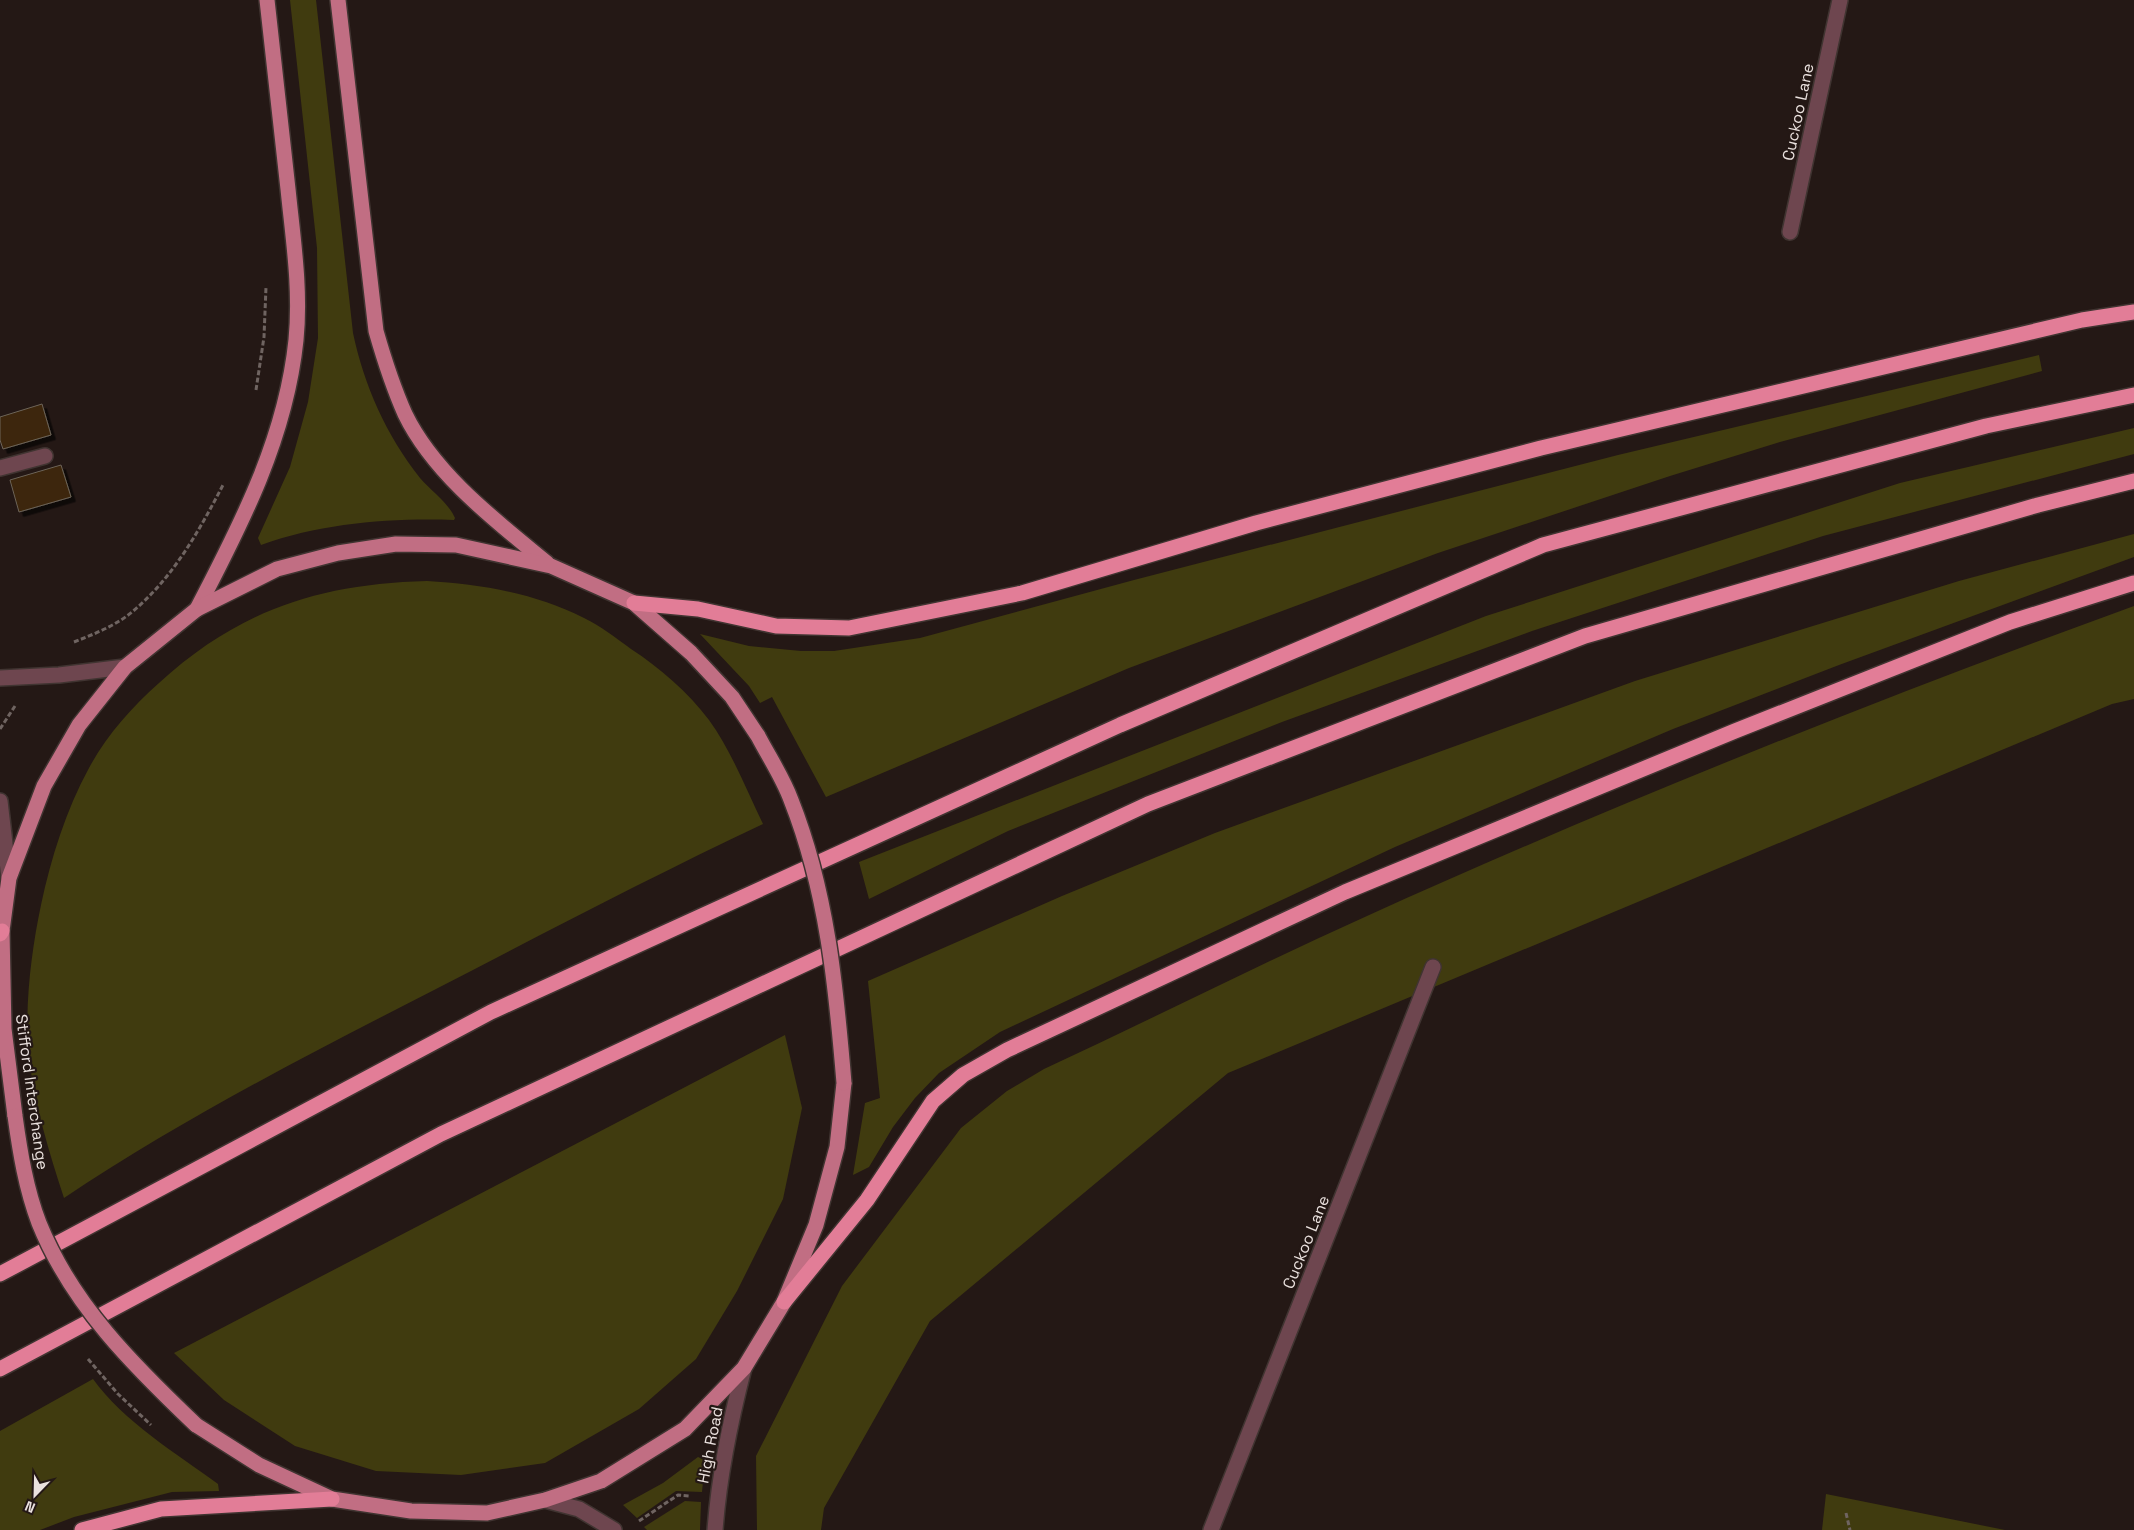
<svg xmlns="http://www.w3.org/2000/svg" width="2134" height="1530" font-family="'Space Grotesk',sans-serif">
<defs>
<filter id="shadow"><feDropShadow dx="4.5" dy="4.5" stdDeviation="0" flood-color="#0009"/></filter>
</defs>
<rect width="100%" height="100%" fill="#241815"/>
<g fill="#403b0f">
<path d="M290 0H316L353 333C364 385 386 435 420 478 431 491 448 502 455 518L454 520C389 518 323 523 261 545L258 538 290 467 308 402 318 338 317 248Z"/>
<polygon points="2039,355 2042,371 1780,442 1670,476 1438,553 1129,668 826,797 772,697 760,703 749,686 700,634 749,646 801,651 834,651 920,638 1134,580 1618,455"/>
<polygon points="2134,428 2134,454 1823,536 1532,631 1282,722 1008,831 869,899 859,862 1486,616 1900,483"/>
<polygon points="2134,534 2134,557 1839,665 1673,729 1395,847 1000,1032 939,1073 915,1098 893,1127 869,1167 853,1175 865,1103 880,1098 868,981 1062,896 1215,833 1635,681 1959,581"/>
<path d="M427 581C480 584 535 593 584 618 601 626 616 638 631 649 660 668 688 692 709 720 732 752 746 789 763 824 653 876 544 933 436 989 309 1054 182 1119 64 1198 49 1152 35 1106 29 1058 24 1010 31 952 41 905 51 858 66 810 89 768 106 736 132 707 159 683 239 610 319 584 427 581Z"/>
<path d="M2134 606V699L2112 704 1228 1073 930 1321 824 1508 821 1530H757L756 1456 842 1286 961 1128 1007 1091 1044 1069C1152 1019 1258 965 1367 916 1619 802 1875 700 2134 606Z"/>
<polygon points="785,1035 802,1108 783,1199 737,1291 696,1359 639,1409 545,1463 461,1475 376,1471 295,1446 224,1400 174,1353"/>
<path d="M93 1379C123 1421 177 1454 218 1484L219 1491 172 1492 74 1517 40 1530H0V1431Z"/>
<polygon points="698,1457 705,1460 702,1492 676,1491 637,1518 623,1505 663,1483"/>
<polygon points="1826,1494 2005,1530 1822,1530"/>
<polygon points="685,1501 701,1502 700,1530 647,1530 644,1527"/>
</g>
<g fill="#3c2508" stroke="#6d6459" filter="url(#shadow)">
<polygon points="42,404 51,435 3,449 0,440 0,417"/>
<polygon points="61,465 71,497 19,512 10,480"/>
</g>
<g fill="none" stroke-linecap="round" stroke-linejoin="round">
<g stroke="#403431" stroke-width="18">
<g id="minor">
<polyline points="1790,232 1840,0"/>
<polyline points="0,468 45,456"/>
<polyline points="0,678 59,675 125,667"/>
<polyline points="0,801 9,878"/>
<polyline points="545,1500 579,1509 614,1530"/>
<path d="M715 1530C719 1475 730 1422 744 1368"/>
<polyline points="1211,1530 1433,967"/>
</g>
</g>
<g stroke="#403431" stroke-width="18">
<g id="major">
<path d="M338 0 376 331C384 359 393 387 405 414 434 474 496 521 547 563"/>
<path d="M197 609C242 523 286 437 296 340 301 289 293 239 288 189 281 126 274 63 267 0"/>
<polyline points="15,1116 4,1029 2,931 9,878 44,786 79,725 125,667 197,609 277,569 338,553 396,544 456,545 551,566 634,603 691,653 732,697 758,736"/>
<polyline points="196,1425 259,1465 332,1499 411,1511 487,1513 545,1500 601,1481 685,1429 744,1368 784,1302 816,1225 837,1147 844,1083"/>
</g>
</g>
<g stroke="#403431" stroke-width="18">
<g id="highway">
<polyline points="634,603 698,609 776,626 849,628 1022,593 1256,523 1541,448 2082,320 2134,312"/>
<polyline points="0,934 2,931"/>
<polyline points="0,1274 491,1012 1120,725 1543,545 1986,426 2134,395"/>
<polyline points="784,1302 867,1200 933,1101 963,1075 1007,1050 1345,892 1735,731 2010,622 2134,583"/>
<polyline points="0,1369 441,1134 1148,804 1585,636 2038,505 2134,481"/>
<polyline points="82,1530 161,1509 332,1499"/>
</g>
</g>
<g stroke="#6f6461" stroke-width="3" stroke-dasharray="5 2.5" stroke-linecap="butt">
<polyline points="256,390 264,337 266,287"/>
<path d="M74 642C94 634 115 626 132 612 173 578 199 531 223 485"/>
<polyline points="0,729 15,706"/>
<polyline points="1846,1513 1850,1530"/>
<polyline points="639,1521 678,1495 690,1496"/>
</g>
<use href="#minor" stroke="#6e464f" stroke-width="15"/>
<use href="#major" stroke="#c16e83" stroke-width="15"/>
<use href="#highway" stroke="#e27d97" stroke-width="15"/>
<g stroke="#403431" stroke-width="18" stroke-linecap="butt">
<g id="major-bridge">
<path d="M758 736C769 757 783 778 791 800 827 891 836 986 844 1083"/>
<path d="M15 1116C20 1152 26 1189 39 1223 72 1305 134 1366 196 1425"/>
</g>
</g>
<polyline stroke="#6f6461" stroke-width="3" stroke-dasharray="5 2.5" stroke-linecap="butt" points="88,1359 118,1394 151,1425"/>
<use href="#major-bridge" stroke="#c16e83" stroke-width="15"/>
</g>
<g text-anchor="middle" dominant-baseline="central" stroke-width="4.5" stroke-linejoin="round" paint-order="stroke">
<g font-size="16" fill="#eae1de" stroke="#241815">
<text transform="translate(1798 112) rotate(-78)">Cuckoo Lane</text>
<text transform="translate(32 1092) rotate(82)">Stifford Interchange</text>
<text transform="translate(1306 1242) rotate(-68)">Cuckoo Lane</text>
<text transform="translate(710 1445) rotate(-79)">High Road</text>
</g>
</g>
<g transform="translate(35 1495) rotate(203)" stroke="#241815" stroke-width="4" paint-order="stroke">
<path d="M0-4L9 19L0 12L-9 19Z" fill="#eae1de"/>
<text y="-8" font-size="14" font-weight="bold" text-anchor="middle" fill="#eae1de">N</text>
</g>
</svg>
